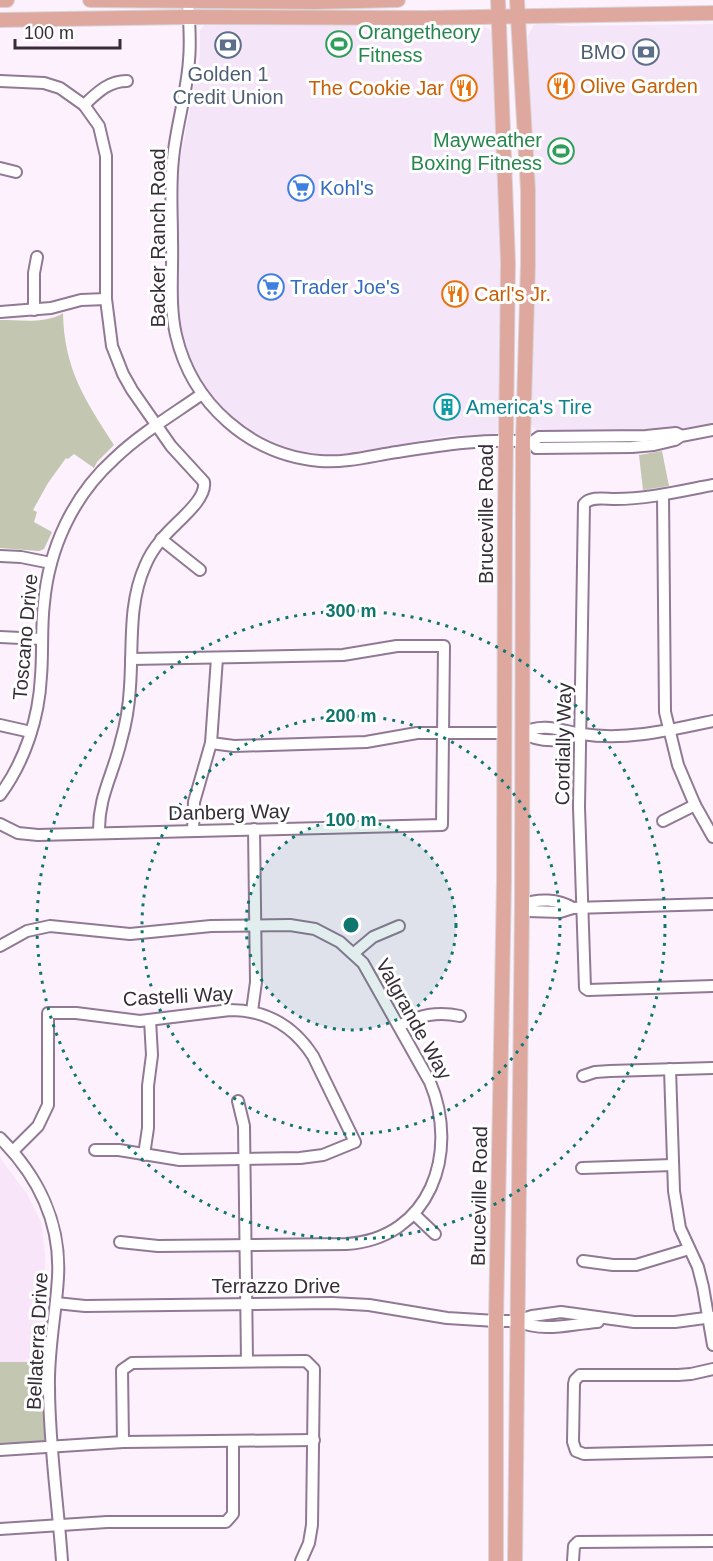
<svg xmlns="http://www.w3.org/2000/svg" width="713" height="1561" font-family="Arial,sans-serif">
<rect width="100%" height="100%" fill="#fcf1fd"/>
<g fill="#f5e5f8">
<polygon points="541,23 568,26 713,24 713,424 659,431 543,431 536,430 532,426 530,420 534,280 528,36 534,25"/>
<polygon points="204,25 482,26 489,29 494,37 492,63 501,153 503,341 501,430 492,435 451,435 343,456 318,455 296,452 262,439 241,425 206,392 190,359 181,327 179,306 179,167 200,55 200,31"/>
</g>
<polygon fill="#f8e5fa" points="0,1158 27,1194 41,1222 45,1253 45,1297 50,1362 0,1362"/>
<g fill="#c3c7b1">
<path d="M63 313C64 369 85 400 114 445L97 462 94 468 74 454 68 459 66 458 48 483 33 510 37 512 34 522 52 532 44 549 39 551 0 548V320C20 320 46 324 63 313Z"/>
<polygon points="662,451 669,486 643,490 639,455"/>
<polygon points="0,1362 50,1362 53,1447 0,1448"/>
</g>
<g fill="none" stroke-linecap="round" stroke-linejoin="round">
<g stroke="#917994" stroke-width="14">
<g id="minor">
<path d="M188 1C189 21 191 41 189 60 187 93 176 126 173 159 170 185 172 213 172 240 173 271 169 305 176 335 192 404 250 455 320 461 346 463 371 456 397 452 442 445 486 438 532 442L536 448 632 447 654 445 675 440 681 436 713 430"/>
<path d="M0 81 44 83 60 88 84 105 99 126 106 156V299L112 346 123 374 132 390 171 446 204 482C207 501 173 524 162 539 155 547 149 556 145 566 128 604 133 646 130 687 129 705 126 724 121 741 113 775 98 797 99 833"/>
<path d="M84 105C97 93 108 81 127 81"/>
<polyline points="0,168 16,172"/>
<polyline points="34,310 34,273 37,257"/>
<polyline points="0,312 51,308 81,300 106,299"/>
<polyline points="532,442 539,437 646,436 676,433 680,435"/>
<path d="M713 485C681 491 648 499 615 499 605 499 591 496 584 504L579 807 585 988 588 990 713 986"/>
<polyline points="663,495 665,712 678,765 695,805 713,837"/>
<polyline points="161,539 200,570"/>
<polyline points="0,556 21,557 51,563"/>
<polyline points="0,637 42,639"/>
<polyline points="0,725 31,732"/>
<path d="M523 733C543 722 562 731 582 734 625 741 671 730 713 721"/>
<path d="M523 733C540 743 562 742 581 734"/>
<polyline points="211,743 234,746 366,742 417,733 504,733"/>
<path d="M0 795C25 761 39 718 41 676 43 652 41 627 44 603 49 548 73 496 114 459 140 434 172 415 202 394"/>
<polyline points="663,821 695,805"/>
<polyline points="0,824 18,833 38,835 442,825 444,646 397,646 343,655 131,659"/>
<polyline points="193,831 194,802 211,743 217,658"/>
<path d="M573 908C558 899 538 898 522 905L528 911 560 912 573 908 713 904"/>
<path d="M0 946 27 931 50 926 130 934 211 926 290 925 315 929 340 942 363 963 430 1082C460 1153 430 1239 346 1244L158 1246 120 1242"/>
<polyline points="354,953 373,937 399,926"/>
<polyline points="252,1011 256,982 254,829"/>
<path d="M399 1026C420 1015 437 1011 460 1016"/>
<polyline points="670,1069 674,1191 680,1228 698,1267 703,1287 713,1345"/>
<polyline points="583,1076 595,1072 610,1071 713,1068"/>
<polyline points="238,1101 244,1126 247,1361"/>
<path d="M0 1138C38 1176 61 1223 58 1277 56 1314 48 1350 49 1387 49 1445 58 1503 62 1561"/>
<path d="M13 1151 38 1126 48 1105V1013H76L140 1021 230 1010C266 1010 293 1025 313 1056L355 1142 323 1155 300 1158 180 1160 119 1150H95"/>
<polyline points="144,1155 148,1128 148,1086 152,1055 150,1020"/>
<polyline points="582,1168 673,1165"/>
<polyline points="414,1214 435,1234"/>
<polyline points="583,1261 613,1265 636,1265 689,1249"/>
<polyline points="56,1303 85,1306 332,1303 369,1305 447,1318 496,1321 516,1321 532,1316 561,1312 634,1322 675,1322 713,1317"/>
<path d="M516 1321C547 1333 568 1324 598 1322"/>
<polyline points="713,1369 691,1374 678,1375 580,1375 575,1380 574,1384 573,1442 576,1451 584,1454 713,1451"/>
<polyline points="123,1442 122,1370 132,1363 306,1361 314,1369 312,1525 309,1543 301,1561"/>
<polyline points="0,1450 123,1442 314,1440"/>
<polyline points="0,1529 107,1522 226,1522 233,1514 233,1442"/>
<polyline points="573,1561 574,1546 578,1542 713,1541"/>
</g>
</g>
<g stroke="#d7d5d7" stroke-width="16">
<g id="major">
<polyline points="0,0 7,0"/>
<polyline points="90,0 315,2 398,0"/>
<polyline points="0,20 188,17 425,18 713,13"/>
<polyline points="496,1561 496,1321 504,881 505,520 508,263 498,0"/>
<polyline points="515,1561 522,905 523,441 528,264 528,190 517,0"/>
</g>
</g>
<use href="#minor" stroke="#fff" stroke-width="10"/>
<use href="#major" stroke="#dfa89f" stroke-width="14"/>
</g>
<circle cx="351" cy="925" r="105" fill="#0f766e" fill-opacity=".12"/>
<g fill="none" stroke="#0f766e" stroke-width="3" stroke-dasharray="3 6">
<circle cx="351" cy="925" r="105"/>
<circle cx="351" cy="925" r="209"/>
<circle cx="351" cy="925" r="314"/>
</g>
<defs>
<g id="stadium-ring" transform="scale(1.35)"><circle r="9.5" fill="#fff" stroke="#2e9e5b" stroke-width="1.5"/><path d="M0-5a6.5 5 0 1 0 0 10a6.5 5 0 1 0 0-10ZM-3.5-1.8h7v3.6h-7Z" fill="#2e9e5b"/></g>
<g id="bank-ring" transform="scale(1.35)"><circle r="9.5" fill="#fff" stroke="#5c6f8a" stroke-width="1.5"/><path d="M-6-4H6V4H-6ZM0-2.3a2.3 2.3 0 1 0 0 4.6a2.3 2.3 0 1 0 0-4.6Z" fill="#5c6f8a"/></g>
<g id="restaurant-ring" transform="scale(1.35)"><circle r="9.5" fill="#fff" stroke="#e8710a" stroke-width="1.5"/><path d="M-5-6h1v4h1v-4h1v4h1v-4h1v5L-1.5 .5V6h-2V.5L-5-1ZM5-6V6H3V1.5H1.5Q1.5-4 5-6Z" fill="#e8710a"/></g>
<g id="supermarket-ring" transform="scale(1.35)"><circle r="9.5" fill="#fff" stroke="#3f7fe0" stroke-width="1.5"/><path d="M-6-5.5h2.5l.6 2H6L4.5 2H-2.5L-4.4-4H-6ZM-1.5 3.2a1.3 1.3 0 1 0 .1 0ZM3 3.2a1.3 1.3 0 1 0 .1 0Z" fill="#3f7fe0"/></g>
<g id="building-ring" transform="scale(1.35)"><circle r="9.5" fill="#fff" stroke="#0f9aa8" stroke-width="1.5"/><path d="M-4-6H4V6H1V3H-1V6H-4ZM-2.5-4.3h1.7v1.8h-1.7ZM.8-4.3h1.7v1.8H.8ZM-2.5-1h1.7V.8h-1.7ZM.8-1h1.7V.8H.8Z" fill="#0f9aa8"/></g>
</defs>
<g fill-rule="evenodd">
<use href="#stadium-ring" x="339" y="44"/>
<use href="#bank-ring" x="228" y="45"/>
<use href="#bank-ring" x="646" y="52"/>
<use href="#restaurant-ring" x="561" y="86"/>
<use href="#restaurant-ring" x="464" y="88"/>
<use href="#stadium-ring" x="561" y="151"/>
<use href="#supermarket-ring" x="301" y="188"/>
<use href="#supermarket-ring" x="271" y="287"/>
<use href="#restaurant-ring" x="455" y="294"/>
<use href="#building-ring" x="447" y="407"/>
</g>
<g text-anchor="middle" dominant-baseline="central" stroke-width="6" stroke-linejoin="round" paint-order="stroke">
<g font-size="20" fill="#27864d" stroke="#fff" text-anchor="start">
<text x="358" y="32">Orangetheory<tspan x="358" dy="23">Fitness</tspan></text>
<text x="542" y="140" text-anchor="end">Mayweather<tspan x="542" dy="23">Boxing Fitness</tspan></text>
</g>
<g font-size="20" fill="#4e5e75" stroke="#fff" text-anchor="end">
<text x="626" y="52">BMO</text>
<text x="228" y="74" text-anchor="middle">Golden 1<tspan x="228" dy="23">Credit Union</tspan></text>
</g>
<g font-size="20" fill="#c56008" stroke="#fff" text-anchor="start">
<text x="580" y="86">Olive Garden</text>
<text x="444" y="88" text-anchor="end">The Cookie Jar</text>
<text x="474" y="294">Carl's Jr.</text>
</g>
<g font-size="20" fill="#366cbe" stroke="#fff" text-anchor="start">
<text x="320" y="188">Kohl's</text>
<text x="290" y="287">Trader Joe's</text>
</g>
<g font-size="20" fill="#372d38" stroke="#fff">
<text transform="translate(158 238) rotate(-90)">Backer Ranch Road</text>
<text transform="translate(486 514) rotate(-90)">Bruceville Road</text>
<text transform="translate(25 637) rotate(-85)">Toscano Drive</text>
<text transform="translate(563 744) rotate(-89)">Cordially Way</text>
<text transform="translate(229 812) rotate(-1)">Danberg Way</text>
<text transform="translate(178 996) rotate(-3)">Castelli Way</text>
<text transform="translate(414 1019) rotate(61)">Valgrande Way</text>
<text transform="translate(479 1196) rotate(-89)">Bruceville Road</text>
<text x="276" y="1286">Terrazzo Drive</text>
<text transform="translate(37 1341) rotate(-87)">Bellaterra Drive</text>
</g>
<g font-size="20" fill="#0d838f" stroke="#fff" text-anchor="start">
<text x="466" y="407">America's Tire</text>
</g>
</g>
<circle cx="351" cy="925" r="9" fill="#0f766e" stroke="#fff" stroke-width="3"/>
<g font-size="18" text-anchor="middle" font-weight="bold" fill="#0f766e" stroke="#fff" stroke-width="6" stroke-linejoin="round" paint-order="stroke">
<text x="351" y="617">300 m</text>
<text x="351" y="722">200 m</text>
<text x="351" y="826">100 m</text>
</g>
<path d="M15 39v9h105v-9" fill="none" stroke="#372d38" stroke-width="3"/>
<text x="24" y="39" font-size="18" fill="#372d38" stroke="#ffffff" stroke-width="4.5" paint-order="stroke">100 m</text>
</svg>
